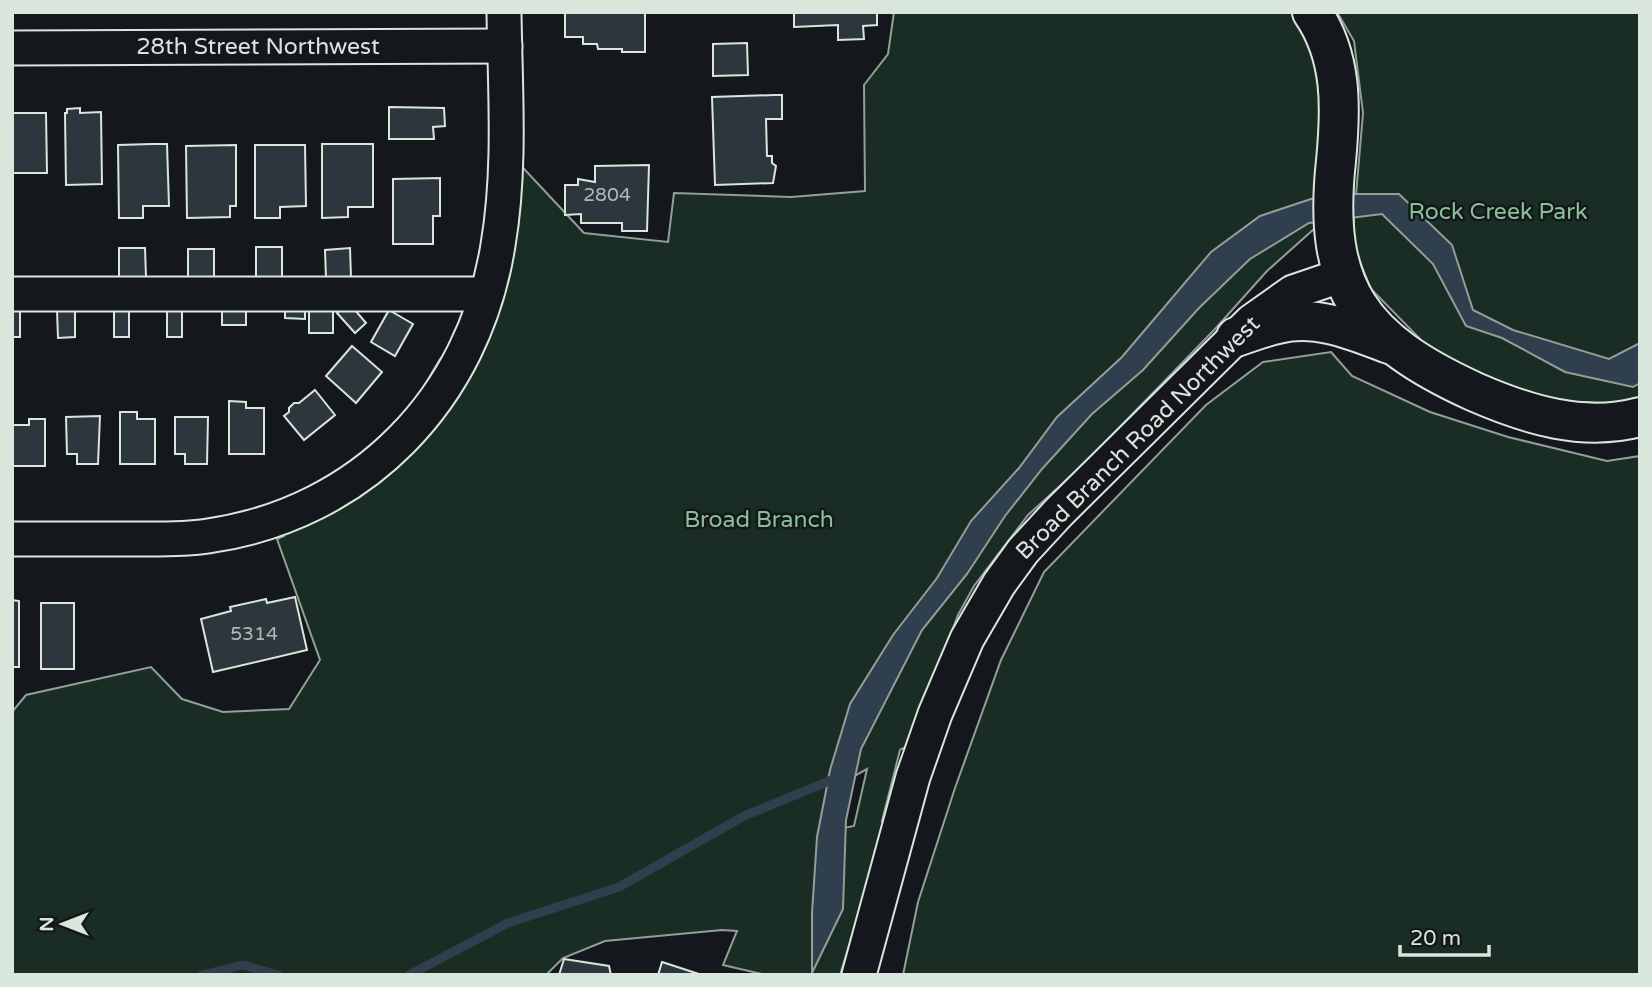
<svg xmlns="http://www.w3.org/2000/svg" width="1652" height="987" font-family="'Varela Round',sans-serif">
<rect width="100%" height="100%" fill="#14181c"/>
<g fill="#1a2d24" stroke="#939e99" stroke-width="2" fill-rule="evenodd">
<path d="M894 12H1296L1328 85 1314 229 1267 271 1215 329 1084 464 1028 515 974 586 958 615 909 745 900 750 882 821H885L880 846 840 975H766L723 965 737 931 722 930 605 941 563 958 546 975H12V712L26 695 151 667 182 699 223 712 289 709 320 660 277 539 284 536 274 507 367 456 407 415 440 359 467 330 483 290 496 139 584 233 668 242 674 193 791 197 865 191 864 85 888 54ZM867 769 854 826 833 830 829 790Z"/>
<polygon points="1337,12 1640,12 1640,400 1608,403 1541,401 1469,370 1423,342 1371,289 1352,242 1363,113 1354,41"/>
<polygon points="1331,352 1352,376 1430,412 1508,437 1607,461 1640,456 1640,975 903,975 918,902 955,788 1001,660 1044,572 1206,405 1263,362"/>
</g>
<polygon fill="#2f3f4d" stroke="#939e99" stroke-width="2" points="1326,194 1399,194 1452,245 1473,310 1513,330 1609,359 1640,343 1640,383 1633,387 1565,372 1502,338 1466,326 1433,264 1382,214 1309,223 1250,259 1199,308 1143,370 1092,414 1042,469 1005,516 967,574 922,630 861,749 846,820 843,909 812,973 812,913 817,837 830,770 850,704 893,635 937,578 971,521 1019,468 1057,417 1122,357 1211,252 1260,216"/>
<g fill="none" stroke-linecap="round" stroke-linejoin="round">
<g stroke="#2f3f4d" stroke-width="9">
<polyline points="202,975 243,965 278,975"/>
<polyline points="409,975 508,923 619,887 744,816 839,777"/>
</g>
</g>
<g fill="#2c363c" stroke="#d8e6dc" stroke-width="2">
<polygon points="565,12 645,12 645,52 622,52 622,49 598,49 597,44 583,44 583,37 565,37"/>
<polygon points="794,12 877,12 877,25 863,26 864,39 838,40 838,25 794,27"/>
<polygon points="747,43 748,75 713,76 713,44"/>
<polygon points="774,95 782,95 782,119 766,119 767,156 772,156 772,163 776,166 773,183 715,185 712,97"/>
<polygon points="389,107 444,108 445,126 433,127 434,139 389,139"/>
<polygon points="80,108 80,113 101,112 102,184 66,185 65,113 67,113 67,109"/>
<polygon points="12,113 46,113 47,173 13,173"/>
<polygon points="152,144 167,144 169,206 143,206 143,218 119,218 118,145"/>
<polygon points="322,144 373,144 373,207 348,207 348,217 322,218"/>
<polygon points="236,145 236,206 230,206 230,217 187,218 186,146"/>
<polygon points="255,145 305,145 306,206 280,207 280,218 255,218"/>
<polygon points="649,165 647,231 622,231 622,223 581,223 581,214 565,215 565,185 578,185 578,179 595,182 595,166"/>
<polygon points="440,178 440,216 433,216 433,244 393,244 393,179"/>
<rect x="256" y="247" width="26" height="30"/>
<polygon points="119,248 145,248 146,277 119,277"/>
<polygon points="350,248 351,277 326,278 325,250"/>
<rect x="188" y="249" width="26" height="28"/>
<polygon points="285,303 305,303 305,319 285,318"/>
<polygon points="333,303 333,333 309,333 309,304"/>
<polygon points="349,303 366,323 355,333 337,313"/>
<rect x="222" y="304" width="24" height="21"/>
<rect x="12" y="309" width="8" height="28"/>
<rect x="114" y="309" width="15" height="28"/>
<rect x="167" y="309" width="15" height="28"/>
<polygon points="57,310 75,310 75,337 58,338"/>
<polygon points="389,310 413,324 395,356 371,342"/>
<polygon points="352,346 382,372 356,403 326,376"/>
<polygon points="315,390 335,415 304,440 284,416 289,412 289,408 294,403 299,403"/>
<polygon points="229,401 246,402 246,408 264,408 264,454 229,454"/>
<polygon points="120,412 137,412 137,419 155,419 155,464 120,464"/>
<polygon points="100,416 98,464 77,464 77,454 67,454 66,417"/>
<polygon points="175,417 208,417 207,464 185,464 185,454 175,454"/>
<polygon points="29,419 45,419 45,466 12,466 12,425 29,425"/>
<polygon points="295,597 307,650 213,672 201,619 231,611 230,607 266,599 267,603"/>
<polygon points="12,600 19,601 19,667 12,667"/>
<rect x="41" y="603" width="33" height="66"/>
<polygon points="564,959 609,966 611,975 559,975"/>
<polygon points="662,962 702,975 658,975"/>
</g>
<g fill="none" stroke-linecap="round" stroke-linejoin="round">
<g stroke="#d8e6dc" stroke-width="37">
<g id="minor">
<polyline points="12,48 505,46"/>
<polyline points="12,294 486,294"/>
<path d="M12 539C51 539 90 539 129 539 156 539 182 540 208 536 362 514 474 398 498 245 511 169 505 89 504 12"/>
<polyline points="859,975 913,777 935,714 967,639 999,584 1023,551 1059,512 1252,321 1293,292 1343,275"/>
</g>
</g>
<g stroke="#d8e6dc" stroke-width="42">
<g id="major">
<path d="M1312 12C1343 57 1341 109 1336 161 1322 289 1361 340 1475 392 1528 415 1583 432 1640 417"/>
<path d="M1236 337C1250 332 1264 327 1278 324 1316 314 1355 331 1389 344"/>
</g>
</g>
<use href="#minor" stroke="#14181c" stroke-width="33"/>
<use href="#major" stroke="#14181c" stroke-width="38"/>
</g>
<g text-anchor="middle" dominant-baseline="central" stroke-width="5" stroke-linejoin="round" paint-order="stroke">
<g font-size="19" fill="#adbab4">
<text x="607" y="195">2804</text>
<text x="254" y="634">5314</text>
</g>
<g font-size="23" fill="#d8e6dc" stroke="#14181c">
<text x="258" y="47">28th Street Northwest</text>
<text transform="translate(1138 438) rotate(-45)">Broad Branch Road Northwest</text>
</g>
<g font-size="23" fill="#8ac095" stroke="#14181c">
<text x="1498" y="212">Rock Creek Park</text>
<text x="759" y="520">Broad Branch</text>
</g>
</g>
<rect width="1652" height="987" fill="none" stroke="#d8e6dc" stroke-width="28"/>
<g transform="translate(63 924) rotate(270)" stroke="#14181c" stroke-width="5" paint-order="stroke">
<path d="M0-5L12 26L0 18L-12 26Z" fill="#d8e6dc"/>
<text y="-10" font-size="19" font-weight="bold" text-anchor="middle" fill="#d8e6dc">N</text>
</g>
<path d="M1400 945v10h89v-10" fill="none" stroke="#d8e6dc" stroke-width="3.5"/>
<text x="1410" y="945" font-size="21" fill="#d8e6dc" stroke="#14181c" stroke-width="5" paint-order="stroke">20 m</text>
</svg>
